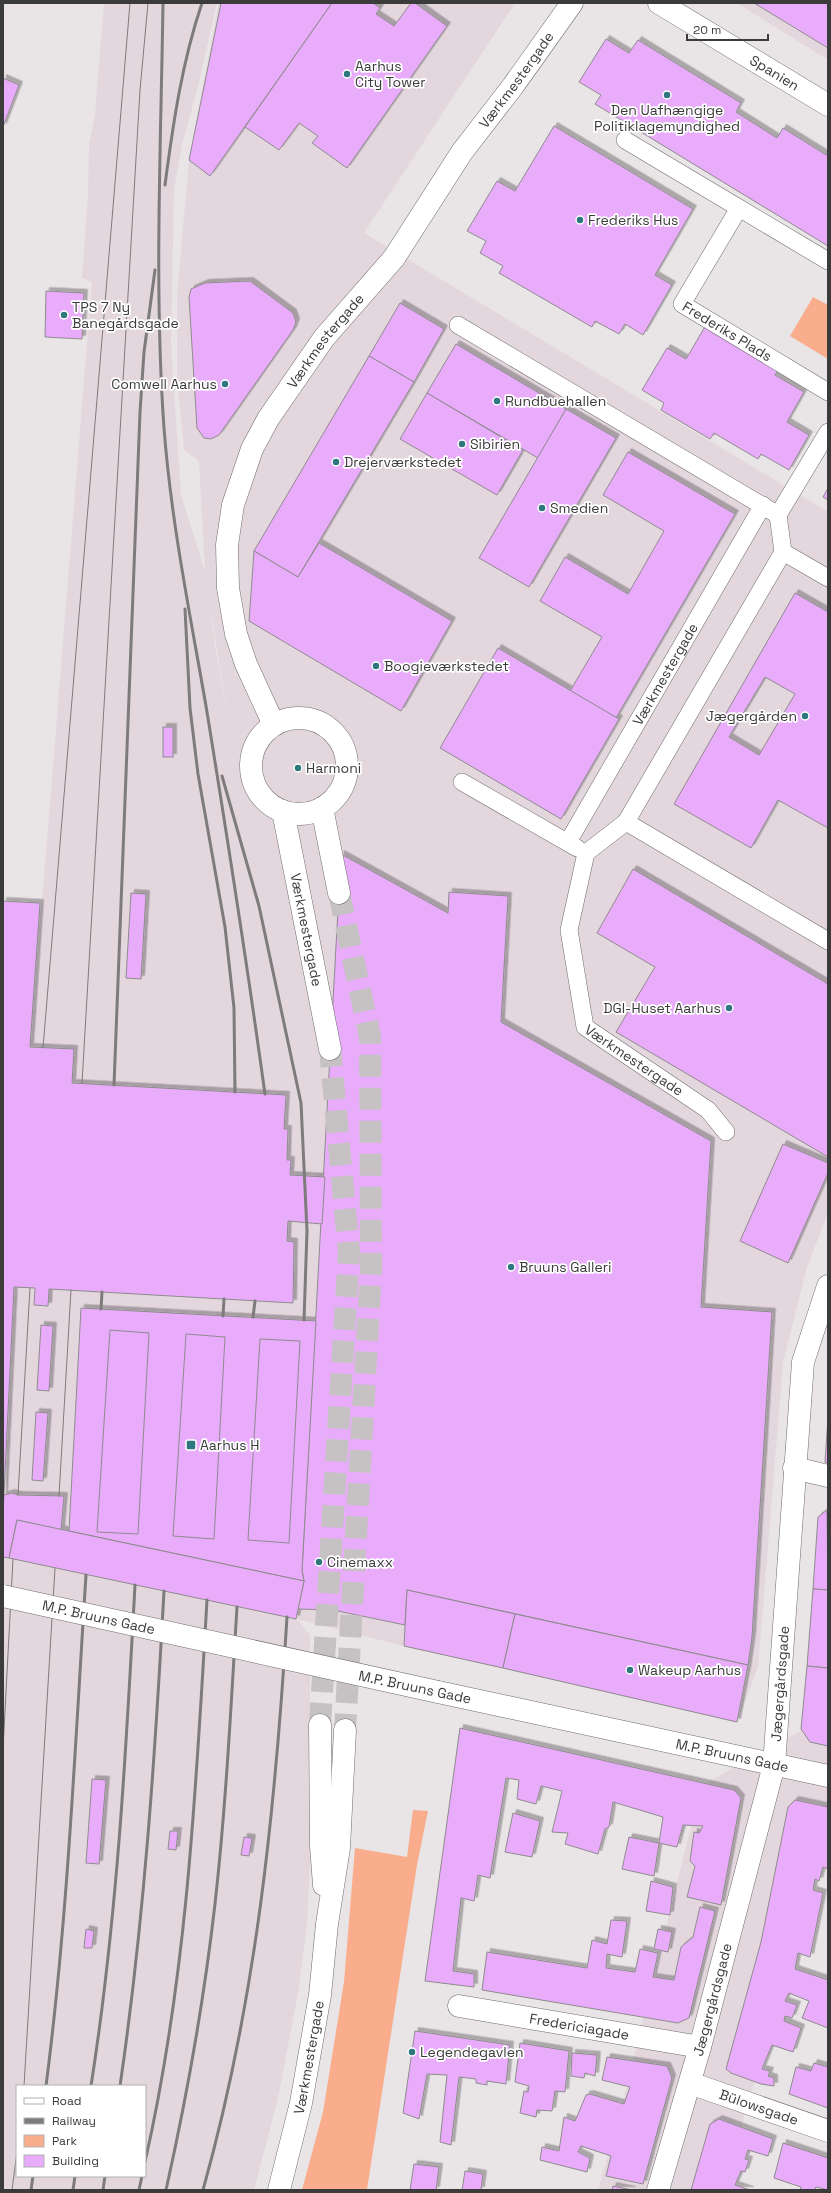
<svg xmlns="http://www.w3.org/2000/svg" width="831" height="2193" font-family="'Space Grotesk',sans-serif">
<defs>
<filter id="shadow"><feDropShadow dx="3.5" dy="-3.5" stdDeviation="0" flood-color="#0004"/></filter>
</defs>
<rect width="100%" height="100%" fill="#e9e4e6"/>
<g fill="#e3d7dd" fill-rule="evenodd">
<path d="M104 3H217L198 86 182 145 174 190 171 345 181 495 205 571 199 461 184 450 177 377V296L189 160 219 3H515L364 233 828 512V1213L807 1267 783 1363 758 1667 737 1722 404 1646 297 1619 310 1635V1864L307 1925 298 1993 278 2098 254 2190H3V1514L8 1429 7 1398 40 903H42L92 282 82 278 88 193 89 144 95 115ZM209 600 229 723 215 645ZM17 2086H145V2176H17Z"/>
<polygon points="737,3 828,3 828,60"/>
<polygon points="828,1716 828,1849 811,1846 753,2086 723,2190 598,2190 620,2113 701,1786"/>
</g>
<g fill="#f9ad8d">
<polygon points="813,297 828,305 828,359 790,336"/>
<polygon points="413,1810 428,1811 417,1865 367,2190 302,2190 323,2112 344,1982 355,1848 407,1857"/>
</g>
<g fill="#e9acfb" stroke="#8e8b8e" fill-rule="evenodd" filter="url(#shadow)">
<polygon points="221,3 332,3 210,176 189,160"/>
<polygon points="332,3 373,3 380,8 376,14 394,26 411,3 415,3 447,26 347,168 312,143 318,136 299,123 279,150 245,127"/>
<polygon points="754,3 828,3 828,48"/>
<polygon points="606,39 629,53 638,40 741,103 736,112 777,138 783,128 828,156 828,246 595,104 601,95 579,82"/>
<polygon points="3,78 19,85 3,127"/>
<polygon points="554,126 693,209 655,275 672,285 643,335 625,324 619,334 595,321 592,327 499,273 503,266 480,253 486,241 467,231 497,181 515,191"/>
<polygon points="250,281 293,313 296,322 293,330 219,435 211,439 204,438 197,428 189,297 191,289 205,283"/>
<polygon points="46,291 84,293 82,339 45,337"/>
<polygon points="400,303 444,329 414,382 369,356"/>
<polygon points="706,325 779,368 775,375 804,392 787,422 809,435 789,470 761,454 758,459 714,433 710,439 661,410 664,403 642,390 667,348 686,359"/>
<polygon points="456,344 566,409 538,458 427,393"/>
<polygon points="369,356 414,382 298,577 254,551"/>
<polygon points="427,393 523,450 497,495 400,439"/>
<polygon points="566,409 616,438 529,587 479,558"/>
<polygon points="628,452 735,514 616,718 570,691 602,637 540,601 565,557 628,594 664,531 603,495"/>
<polygon points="828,488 828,500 823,497"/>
<polygon points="319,543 452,621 401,711 249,621 254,551 298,577"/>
<path d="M795 593 828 612V828L778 800 751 848 674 804ZM765 677 795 694 759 755 729 737Z"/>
<polygon points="498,648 619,719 561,819 440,748"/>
<rect x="163" y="727" width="10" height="30"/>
<polygon points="341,854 448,913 449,892 508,896 501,1022 711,1141 701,1307 772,1312 752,1637 748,1665 407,1590 405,1625 333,1610 298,1609 304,1581 302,1570"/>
<polygon points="633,869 828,984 828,1157 616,1032 655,967 597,933"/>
<polygon points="131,893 146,894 141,979 126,978"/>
<polygon points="3,901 40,903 30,1047 74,1049 72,1083 286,1095 284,1129 288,1129 287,1160 291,1160 290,1175 325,1177 322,1224 288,1221 287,1241 294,1242 293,1303 49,1289 48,1306 34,1305 35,1288 14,1287 3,1514"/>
<polygon points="783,1144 828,1163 828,1173 788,1263 740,1241"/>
<polygon points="81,1308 316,1321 302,1570 304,1581 69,1531"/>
<polygon points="41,1325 53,1326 49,1391 37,1390"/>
<polygon points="110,1330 149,1333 138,1534 97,1532"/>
<polygon points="186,1334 225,1337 214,1539 173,1536"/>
<polygon points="260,1339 300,1341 289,1543 248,1540"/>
<polygon points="36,1412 48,1413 43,1481 32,1480"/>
<polygon points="828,1418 828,1463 825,1462"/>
<polygon points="12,1493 18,1495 64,1496 61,1530 17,1520 9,1558 3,1557 3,1514 4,1495"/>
<polygon points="827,1510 828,1590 813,1589 818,1517"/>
<polygon points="17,1520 304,1581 296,1619 9,1558"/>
<polygon points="813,1589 828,1590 828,1668 807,1666"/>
<polygon points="407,1590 515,1614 503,1668 404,1646"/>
<polygon points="515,1614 748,1665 737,1722 503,1668"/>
<polygon points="807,1666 828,1668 828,1746 810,1742 801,1729"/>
<polygon points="460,1728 734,1790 741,1798 721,1905 687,1897 695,1866 690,1861 694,1832 699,1833 703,1826 683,1825 677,1847 659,1843 663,1817 613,1802 609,1827 605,1829 598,1854 565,1844 568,1833 552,1832 562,1791 541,1786 536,1804 517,1799 519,1780 506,1778 490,1878 478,1875 474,1901 461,1898 453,1971 474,1974 474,1987 425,1981"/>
<polygon points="92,1779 106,1780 99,1864 86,1863"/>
<polygon points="795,1800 828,1807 828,1869 823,1867 819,1881 815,1879 813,1890 823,1893 810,1957 798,1953 795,1969 828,1980 828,2028 802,2018 809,2001 789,1993 785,2001 797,2005 792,2018 785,2016 784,2021 801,2028 793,2052 772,2045 762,2069 770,2071 768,2076 774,2078 774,2086 761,2084 731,2073 726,2069 761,1942 788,1807"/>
<polygon points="513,1813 540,1821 532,1857 505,1852"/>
<polygon points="170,1831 178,1831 176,1850 168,1849"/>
<polygon points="244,1837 252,1838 249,1856 241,1855"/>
<polygon points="629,1837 659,1843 654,1876 622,1869"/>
<polygon points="651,1881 673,1887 670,1915 646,1911"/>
<polygon points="700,1907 715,1911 689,2018 678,2023 482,1990 487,1952 587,1968 592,1940 607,1944 611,1920 627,1921 622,1957 607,1954 606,1968 635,1972 640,1949 658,1953 653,1977 674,1980 681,1947 693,1937"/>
<polygon points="86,1929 94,1931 92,1948 84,1948"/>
<polygon points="658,1929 672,1932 668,1952 654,1949"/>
<polygon points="415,2031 510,2045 506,2084 487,2081 487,2085 476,2083 476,2079 459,2077 451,2145 440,2142 447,2075 427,2074 419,2119 403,2113"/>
<polygon points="520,2043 569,2051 565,2092 555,2091 552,2111 537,2110 536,2117 520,2113 524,2091 528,2092 529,2086 515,2082"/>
<polygon points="572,2053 597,2055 595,2076 585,2073 584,2078 571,2076"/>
<polygon points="607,2057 667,2066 672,2078 643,2184 606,2176 611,2156 581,2146 578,2152 590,2158 587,2172 540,2160 542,2147 559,2151 564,2117 575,2121 586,2095 590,2094 624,2104 630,2087 602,2080"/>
<polygon points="814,2063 828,2067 828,2108 789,2094 796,2067 811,2071"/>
<polygon points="719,2119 773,2139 768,2156 748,2150 745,2159 749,2160 745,2172 741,2171 735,2185 750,2190 691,2190 710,2124"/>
<polygon points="783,2143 828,2158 828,2190 816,2187 815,2190 800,2190 801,2187 774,2178"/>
<polygon points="414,2164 439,2167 436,2190 410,2190"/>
<polygon points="465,2171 483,2174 481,2190 462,2190"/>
<polygon points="613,2186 632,2190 612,2190"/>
</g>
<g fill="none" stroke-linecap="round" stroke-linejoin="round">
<g stroke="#c6c2c4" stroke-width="22" stroke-dasharray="22 11" stroke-linecap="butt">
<polyline points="339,893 370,1037 371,1270 345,1730"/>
<polyline points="320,1725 349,1253 330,1049"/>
</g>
<g stroke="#6e6b6c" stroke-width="18">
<g id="pedestrian">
<polyline points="625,140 739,208"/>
<path id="s1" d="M828 261 739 208 682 304 828 392"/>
<polyline points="458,325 778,515 783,552 828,578"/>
<polyline points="778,515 828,432"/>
<polyline points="783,552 626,822 828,941"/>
<polyline points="462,782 577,848"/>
<path id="s2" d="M626 822 586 853 569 930 585 1027 708 1110 726 1132"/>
<path id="s3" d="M568 842 763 505"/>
</g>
</g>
<g stroke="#6e6b6c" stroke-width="23">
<g id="minor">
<polyline points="322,808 339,893"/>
<path id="s4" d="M283 811 330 1049"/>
<polyline points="794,1468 828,1476"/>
<polyline points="320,1725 321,1846 324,1885"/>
<path id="s5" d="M459 2006 700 2047"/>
<path id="s6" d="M690 2083 828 2131"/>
<path id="s7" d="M279 2190 301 2103 320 1995 327 1924 339 1848 345 1730"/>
<path id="s8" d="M658 2190 700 2047 774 1765 803 1362 828 1286"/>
</g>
</g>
<g stroke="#6e6b6c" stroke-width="23">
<g id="tertiary">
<path id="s9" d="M659 3 828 105"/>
<circle cx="299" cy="766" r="48"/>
<path id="s10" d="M274 725 246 664 236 634 228 588 227 545 233 505 252 449 268 419 324 338 394 258 462 152 513 86 572 3"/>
<path id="s11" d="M438 1692 828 1776"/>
</g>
</g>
<use href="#pedestrian" stroke="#fff" stroke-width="17"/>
<use href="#minor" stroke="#fff" stroke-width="22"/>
<use href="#tertiary" stroke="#fff" stroke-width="22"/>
<g stroke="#7e7b7c" stroke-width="1">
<polyline points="43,1048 130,3"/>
<polyline points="82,1083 140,90 148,3"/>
<polyline points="18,1495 30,1288"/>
<polyline points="59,1496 71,1290"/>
<polyline points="3,1749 13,1559"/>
<polyline points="24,2086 55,1568"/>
<polyline points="12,2190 17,2152"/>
</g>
<g stroke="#7e7b7c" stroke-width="3">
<path d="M163 3C161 144 154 287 164 428 171 521 190 614 206 706 227 835 247 964 265 1094"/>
<path d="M165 185C173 124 182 62 202 3"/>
<polyline points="185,609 190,708 198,774 225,927 234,1008 235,1092"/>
<polyline points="222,776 259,906 301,1103 307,1231 304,1320"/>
<polyline points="114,1085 140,412 144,352 155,270"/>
<polyline points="101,1309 102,1292"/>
<polyline points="223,1316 224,1299"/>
<polyline points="253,1317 255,1301"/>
<path d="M46 2086C68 1916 75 1745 86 1575"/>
<path d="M91 2086C117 1920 126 1753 135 1585"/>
<path d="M120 2086C144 1922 155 1757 164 1591"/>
<path d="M145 2162C187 1977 196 1788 207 1600"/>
<polyline points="31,2190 33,2176"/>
<polyline points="73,2190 75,2176"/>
<polyline points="103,2190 105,2176"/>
<polyline points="139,2190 142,2176"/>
<path d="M166 2190C187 2096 204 2000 215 1904 226 1806 231 1706 237 1607"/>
<path d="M203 2190C256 2001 275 1812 287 1617"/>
</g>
<g stroke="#6e6b6c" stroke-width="23" stroke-linecap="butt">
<g id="tertiary-bridge">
<path id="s12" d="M3 1596 438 1692"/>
</g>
</g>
<use href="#tertiary-bridge" stroke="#fff" stroke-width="22"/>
</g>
<g fill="#2e777e" stroke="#fff" stroke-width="1.5">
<circle cx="347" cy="74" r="4"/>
<circle cx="667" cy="95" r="4"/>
<circle cx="580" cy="220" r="4"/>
<circle cx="64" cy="315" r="4"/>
<circle cx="225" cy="384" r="4"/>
<circle cx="497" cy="401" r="4"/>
<circle cx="462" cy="444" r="4"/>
<circle cx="336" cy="462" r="4"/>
<circle cx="542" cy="508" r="4"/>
<circle cx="376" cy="666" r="4"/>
<circle cx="805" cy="716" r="4"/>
<circle cx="298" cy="768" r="4"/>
<circle cx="729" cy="1008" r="4"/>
<circle cx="511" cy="1267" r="4"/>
<rect x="186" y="1440" width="10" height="10" rx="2"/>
<circle cx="319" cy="1562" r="4"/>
<circle cx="630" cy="1670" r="4"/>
<circle cx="412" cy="2052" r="4"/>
</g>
<g text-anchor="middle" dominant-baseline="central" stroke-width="3.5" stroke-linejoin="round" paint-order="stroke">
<g font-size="14" fill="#3c3b3b" stroke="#fff" text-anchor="start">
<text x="355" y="66">Aarhus<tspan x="355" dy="16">City Tower</tspan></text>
<text x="667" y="110" text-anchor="middle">Den Uafhængige<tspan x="667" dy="16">Politiklagemyndighed</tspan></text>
<text x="588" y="220">Frederiks Hus</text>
<text x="72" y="307">TPS 7 Ny<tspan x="72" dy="16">Banegårdsgade</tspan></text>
<text x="217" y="384" text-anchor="end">Comwell Aarhus</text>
<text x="505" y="401">Rundbuehallen</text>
<text x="470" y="444">Sibirien</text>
<text x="344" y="462">Drejerværkstedet</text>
<text x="550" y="508">Smedien</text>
<text x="384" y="666">Boogieværkstedet</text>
<text x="797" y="716" text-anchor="end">Jægergården</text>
<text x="306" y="768">Harmoni</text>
<text x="721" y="1008" text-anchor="end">DGI-Huset Aarhus</text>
<text x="519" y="1267">Bruuns Galleri</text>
<text x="200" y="1445">Aarhus H</text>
<text x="327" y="1562">Cinemaxx</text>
<text x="638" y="1670">Wakeup Aarhus</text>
<text x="420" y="2052">Legendegavlen</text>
</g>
<g font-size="14" fill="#3c3b3b" stroke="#fff">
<text stroke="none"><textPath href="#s9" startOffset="135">Spanien</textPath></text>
<text stroke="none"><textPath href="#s10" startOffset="743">Værkmestergade</textPath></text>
<text stroke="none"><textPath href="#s1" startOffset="268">Frederiks Plads</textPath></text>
<text stroke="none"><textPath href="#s10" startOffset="419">Værkmestergade</textPath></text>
<text stroke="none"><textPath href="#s3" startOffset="194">Værkmestergade</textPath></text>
<text stroke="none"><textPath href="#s4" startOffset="121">Værkmestergade</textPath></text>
<text stroke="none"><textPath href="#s2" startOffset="287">Værkmestergade</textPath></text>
<text stroke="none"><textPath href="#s12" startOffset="98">M.P. Bruuns Gade</textPath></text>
<text stroke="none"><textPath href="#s8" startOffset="522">Jægergårdsgade</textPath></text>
<text transform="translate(415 1687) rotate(12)">M.P. Bruuns Gade</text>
<text stroke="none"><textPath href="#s11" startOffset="301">M.P. Bruuns Gade</textPath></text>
<text stroke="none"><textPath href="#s8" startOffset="198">Jægergårdsgade</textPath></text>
<text stroke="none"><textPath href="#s5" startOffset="122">Fredericiagade</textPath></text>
<text stroke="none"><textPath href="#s7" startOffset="136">Værkmestergade</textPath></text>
<text stroke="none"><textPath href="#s6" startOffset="73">Bülowsgade</textPath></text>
</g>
</g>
<rect width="831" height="2193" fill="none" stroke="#3c3b3b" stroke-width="8"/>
<rect x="16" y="2085" width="130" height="92" fill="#ffffff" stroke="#b1b1b1"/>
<rect x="24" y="2098" width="20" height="6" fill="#ffffff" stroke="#b1b1b1"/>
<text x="52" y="2105" font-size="12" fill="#3c3b3b">Road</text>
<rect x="24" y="2118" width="20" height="6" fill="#7e7b7c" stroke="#b1b1b1"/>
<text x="52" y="2125" font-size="12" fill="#3c3b3b">Railway</text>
<rect x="24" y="2135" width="20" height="12" fill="#f9ad8d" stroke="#b1b1b1"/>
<text x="52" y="2145" font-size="12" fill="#3c3b3b">Park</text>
<rect x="24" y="2155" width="20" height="12" fill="#e9acfb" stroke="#b1b1b1"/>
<text x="52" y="2165" font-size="12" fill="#3c3b3b">Building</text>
<path d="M687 34v6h81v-6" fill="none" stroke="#3c3b3b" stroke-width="2"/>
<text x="693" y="34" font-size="12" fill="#3c3b3b" stroke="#ffffff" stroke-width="3" paint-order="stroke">20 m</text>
</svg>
